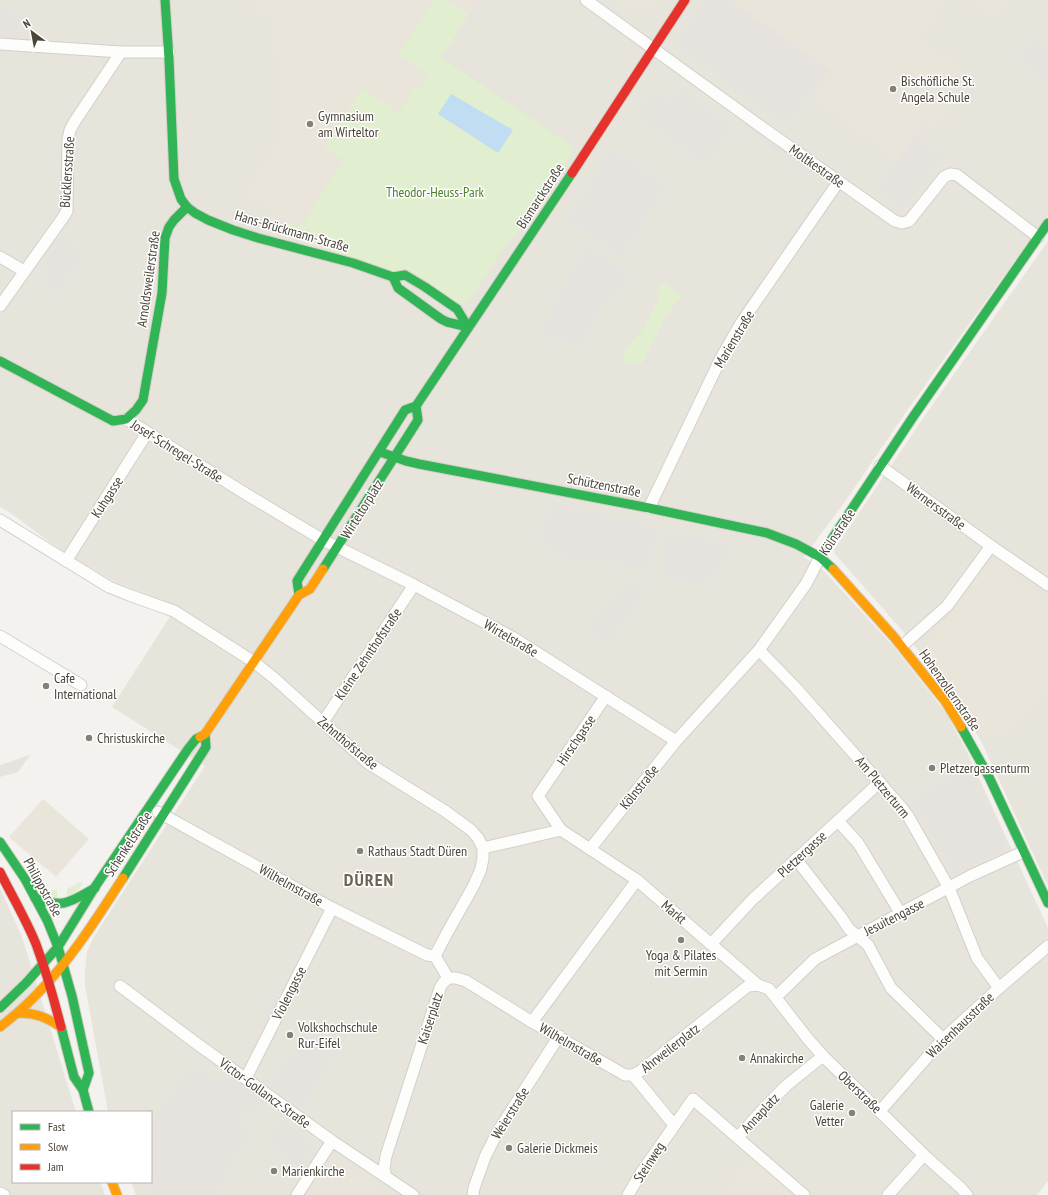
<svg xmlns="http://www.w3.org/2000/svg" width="1048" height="1195" font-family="'PT Sans Narrow',sans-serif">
<rect width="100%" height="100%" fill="#f4f2ee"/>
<g fill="#e7e4dc">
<polygon points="0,0 1048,0 1048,215 908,409 849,496 804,557 824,571 893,646 946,713 966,750 1048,928 1048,1181 1037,1195 136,1195 131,1182 151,1182 151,1112 108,1112 85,986 85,970 87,952 93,938 205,766 112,707 176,607 113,581 62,551 9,512 0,507"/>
<polygon points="1048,241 1048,886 982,743 960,705 907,636 835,554 834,550 926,414"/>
<polygon points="0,888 22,937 76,1112 13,1112 13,1182 100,1182 105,1195 0,1195"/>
</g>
<g fill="#eae5da">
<polygon points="253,0 477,0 469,14 420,89 416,86 399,112 361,88 324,147 344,160 302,225 296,227 244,194 282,135 281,98 271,14 254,16"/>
<polygon points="611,0 662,0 658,6 628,11"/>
<polygon points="732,0 948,0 919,37 973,79 935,130 924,122 896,160 814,99 833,72"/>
<polygon points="966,0 1009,0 995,18"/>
<polygon points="991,559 1048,599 1048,696 1047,695 1008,730 986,741 964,703 923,649 972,585"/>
<polygon points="43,799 89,839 56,877 9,837"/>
<polygon points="333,1157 389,1195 309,1195"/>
<polygon points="751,1158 793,1195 713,1195 719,1187 723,1191"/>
</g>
<g fill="#e1eecf">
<polygon points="434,0 446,0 469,14 441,58 575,148 524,225 504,247 471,299 462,304 351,257 281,235 288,222 296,227 302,225 344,160 324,147 362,88 399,112 416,86 420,89 429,75 398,55"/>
<polygon points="664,282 674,290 675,293 679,293 682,295 664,320 641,365 625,362 622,353 642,330 652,312 660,293 657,291"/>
<polygon points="81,882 83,883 79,889 67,899 67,889"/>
<polygon points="45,886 49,890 57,890 57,899 42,892 40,890"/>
</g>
<g fill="#e6e3df">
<polygon points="706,0 728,0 828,70 785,127 676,45"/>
<polygon points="0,9 20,11 18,42 0,40"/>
<polygon points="1032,39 1048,51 1048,82 1016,58"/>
<polygon points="680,87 732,128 706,164 637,116 654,91 669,101"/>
<polygon points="747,123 816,172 812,177 743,129"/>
<polygon points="917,136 944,157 902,210 875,190"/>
<polygon points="611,150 666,185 621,256 566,220"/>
<polygon points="818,196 821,198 782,255 779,253"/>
<polygon points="63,237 85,254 56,293 40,283 49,271 43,266"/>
<polygon points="588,247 631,274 611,295 600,310 590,329 582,348 541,334 551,309 567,281"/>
<polygon points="769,268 771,270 744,310 741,308"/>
<polygon points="726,332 729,334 704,380 701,378"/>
<polygon points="554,502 656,527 649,568 629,569 609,560 593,559 580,562 557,554 538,540"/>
<polygon points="668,530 735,545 714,575 708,580 699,583 668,580 662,564"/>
<polygon points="628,579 637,580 647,586 610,645 589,629 605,603 610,605 615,593 621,597"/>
<polygon points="207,618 223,628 222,631 205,621"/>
<polygon points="30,755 18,772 0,777 0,765"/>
<polygon points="969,768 1007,848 955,874 925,823 909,801"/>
<polygon points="273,994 279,998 263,1031 257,1026"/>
<polygon points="316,1018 348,1033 304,1106 271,1086 305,1031 309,1032"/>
<polygon points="191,1065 213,1080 241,1079 266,1098 256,1113 238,1119 253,1131 213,1195 157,1195 138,1182 151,1182 151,1125"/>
<polygon points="281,1120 315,1145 302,1169 268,1143"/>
</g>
<polygon fill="#c0ddf1" points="451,94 513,130 498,153 438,114"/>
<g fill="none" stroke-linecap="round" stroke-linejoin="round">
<g stroke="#d2d0cb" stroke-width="13">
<g id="street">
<polyline points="586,0 770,133 895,221 902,223 909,221 944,177 950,174 957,175 1038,237"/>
<polyline points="0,44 121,52 169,52"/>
<polyline points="0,257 24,271"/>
<polyline points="0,306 62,219 67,211 68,140 70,130 75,121 121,52"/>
<polyline points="126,419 246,494 323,540 414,585 512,637 676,741"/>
<polyline points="880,466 991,546 1048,585"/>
<polyline points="649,508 721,358 741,323 839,181"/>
<polyline points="0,520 109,587 129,595 157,605 174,611 254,662 274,678 368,763 445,811 471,830 478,838 483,848 483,858 481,869 474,885 447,933 435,956"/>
<polyline points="66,561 147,433"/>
<polyline points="0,636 81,685"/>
<polyline points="902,646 947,606 991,546"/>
<polyline points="759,650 795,687 902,808 908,816 949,888 977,958 999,988"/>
<polyline points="606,696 538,796 561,830 637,880 758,985 769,989 808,1039 823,1056 924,1155 961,1188 967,1195"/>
<polyline points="323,722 414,585"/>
<polyline points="158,812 332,908 427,955 435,956"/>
<polyline points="838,821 858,843 901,914"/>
<polyline points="483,848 561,830"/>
<polyline points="590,849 676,741 759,650 806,584 820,557"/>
<polyline points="796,859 841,917 849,929 868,945 891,988 943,1039"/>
<polyline points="711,944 752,900 880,782"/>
<polyline points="435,956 448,978"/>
<polyline points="448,978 456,978 466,981 532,1022 625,1075 633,1075 639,1072 748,986 758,985"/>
<polyline points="120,986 196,1043 332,1141 413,1195"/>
<polyline points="776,997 815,959 970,876 1023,852"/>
<polyline points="532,1022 637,880"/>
<polyline points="633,1075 674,1125"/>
<polyline points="246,1078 332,908"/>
<polyline points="880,1111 943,1039 999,988 1048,946"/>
<polyline points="738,1137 767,1105 787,1085 823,1056"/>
<polyline points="386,1177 384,1169 386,1156 440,988 443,983 448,978"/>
<polyline points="0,1193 4,1195"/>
<polyline points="297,1195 332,1141"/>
<polyline points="473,1195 474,1188 485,1157 497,1133 559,1036"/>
<polyline points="628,1195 641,1173 693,1099 804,1195"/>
<polyline points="888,1195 924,1155"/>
</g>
</g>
<g stroke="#d3cfc5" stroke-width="11">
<g id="fast">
<polyline points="165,0 169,59 174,179 181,199 187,207 195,213 208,220 233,230 258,238 353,263 393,277 405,275 425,287 457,309 468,327"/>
<polyline points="393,277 398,288 441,319 447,322 468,327"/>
<polyline points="0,361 113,421 126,419 136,410 143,400 162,293 165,238 169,227 174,220 187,207"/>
<polyline points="383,453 406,461 419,464 649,508 767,533 796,544 820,557"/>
<polyline points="323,569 418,420 416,406"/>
<polyline points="833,569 820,557 913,417 1048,223"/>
<polyline points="299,595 297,581 405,410 416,406 572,173"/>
<polyline points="961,727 989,777 1048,903"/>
<polyline points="0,842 25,879 47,920 58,947 72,996 89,1073 83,1090"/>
<polyline points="123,878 206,747 205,734"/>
<path d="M35 898C64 909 70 902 95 888"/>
<polyline points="0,1008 26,983 58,947 95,887 188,749 196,739 200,737"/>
<polyline points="61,1027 74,1077 83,1090 89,1112"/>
</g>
</g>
<g stroke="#d3cfc5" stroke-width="11">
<g id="slow">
<polyline points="833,569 894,637 945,701 961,727"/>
<polyline points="200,737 205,734 299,595 310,589 323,569"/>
<path d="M18 1013C36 1013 46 1017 61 1027"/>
<path d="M0 1027C14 1016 27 1005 39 992 72 958 97 918 123 878"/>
<polyline points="112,1182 117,1195"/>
</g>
</g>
<g stroke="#d3cfc5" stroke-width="11">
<g id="jam">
<polyline points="572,173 685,0"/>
<path d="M0 872C12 896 26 919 36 944 46 971 54 999 61 1027"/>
</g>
</g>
<use href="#street" stroke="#fdfdfc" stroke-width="11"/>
<use href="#fast" stroke="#30b455" stroke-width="9"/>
<use href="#slow" stroke="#ff9f0a" stroke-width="9"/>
<use href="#jam" stroke="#e5322d" stroke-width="9"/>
</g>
<g fill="#868178" stroke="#fff" stroke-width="1.5">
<circle cx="893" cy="89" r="4"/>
<circle cx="310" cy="124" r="4"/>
<circle cx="46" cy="686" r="4"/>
<circle cx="89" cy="738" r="4"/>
<circle cx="932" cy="768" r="4"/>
<circle cx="360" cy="851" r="4"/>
<circle cx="681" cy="940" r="4"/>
<circle cx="290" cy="1035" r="4"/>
<circle cx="742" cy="1058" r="4"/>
<circle cx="852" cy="1113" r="4"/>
<circle cx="509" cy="1148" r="4"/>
<circle cx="274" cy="1171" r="4"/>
</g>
<g text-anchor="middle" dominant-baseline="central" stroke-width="3" stroke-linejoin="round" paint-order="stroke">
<g font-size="14" fill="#4b4439" stroke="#fff" text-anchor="start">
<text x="901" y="81">Bischöfliche St.<tspan x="901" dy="16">Angela Schule</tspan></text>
<text x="318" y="116">Gymnasium<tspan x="318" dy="16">am Wirteltor</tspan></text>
<text x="54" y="678">Cafe<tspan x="54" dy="16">International</tspan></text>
<text x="97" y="738">Christuskirche</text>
<text x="940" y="768">Pletzergassenturm</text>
<text x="368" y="851">Rathaus Stadt Düren</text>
<text x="681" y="955" text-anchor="middle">Yoga &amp; Pilates<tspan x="681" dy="16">mit Sermin</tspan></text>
<text x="298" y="1027">Volkshochschule<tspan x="298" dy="16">Rur-Eifel</tspan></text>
<text x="750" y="1058">Annakirche</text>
<text x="844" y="1105" text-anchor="end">Galerie<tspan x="844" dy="16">Vetter</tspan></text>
<text x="517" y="1148">Galerie Dickmeis</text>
<text x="282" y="1171">Marienkirche</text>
</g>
<g font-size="14" fill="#4b4439" stroke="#fff">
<text transform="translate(817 166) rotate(35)">Moltkestraße</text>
<text transform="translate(67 172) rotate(-86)">Bücklersstraße</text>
<text transform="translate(540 196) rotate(-57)">Bismarckstraße</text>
<text transform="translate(292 231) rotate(16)">Hans-Brückmann-Straße</text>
<text transform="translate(148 279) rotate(-82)">Arnoldsweilerstraße</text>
<text transform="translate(734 339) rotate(-59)">Marienstraße</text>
<text transform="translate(177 451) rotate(32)">Josef-Schregel-Straße</text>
<text transform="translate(604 485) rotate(11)">Schützenstraße</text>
<text transform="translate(107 497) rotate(-57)">Kuhgasse</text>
<text transform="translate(936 506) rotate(36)">Wernersstraße</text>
<text transform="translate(362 509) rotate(-58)">Wirteltorplatz</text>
<text transform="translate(837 532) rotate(-56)">Kölnstraße</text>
<text transform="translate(511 638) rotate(30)">Wirtelstraße</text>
<text transform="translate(368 654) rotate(-56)">Kleine Zehnthofstraße</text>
<text transform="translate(950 690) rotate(55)">Hohenzollernstraße</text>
<text transform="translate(576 740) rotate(-56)">Hirschgasse</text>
<text transform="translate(348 743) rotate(40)">Zehnthofstraße</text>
<text transform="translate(639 787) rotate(-51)">Kölnstraße</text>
<text transform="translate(883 787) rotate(50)">Am Pletzerturm</text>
<text transform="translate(128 844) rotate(-57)">Schenkelstraße</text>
<text transform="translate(802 854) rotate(-43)">Pletzergasse</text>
<text transform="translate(291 885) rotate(29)">Wilhelmstraße</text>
<text transform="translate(43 887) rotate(61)">Philippstraße</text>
<text transform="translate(674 912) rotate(41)">Markt</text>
<text transform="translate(894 917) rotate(-27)">Jesuitengasse</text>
<text transform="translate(289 993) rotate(-63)">Violengasse</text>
<text transform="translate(430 1018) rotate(-72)">Kaiserplatz</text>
<text transform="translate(960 1025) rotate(-44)">Waisenhausstraße</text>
<text transform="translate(571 1044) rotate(30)">Wilhelmstraße</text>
<text transform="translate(670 1048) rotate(-38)">Ahrweilerplatz</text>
<text transform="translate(860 1092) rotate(44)">Oberstraße</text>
<text transform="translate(265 1093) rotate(36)">Victor-Gollancz-Straße</text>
<text transform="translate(510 1113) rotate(-58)">Weierstraße</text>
<text transform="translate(760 1113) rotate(-47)">Annaplatz</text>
<text transform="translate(649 1162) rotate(-57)">Steinweg</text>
</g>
<g font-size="14" fill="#4a7f2a" stroke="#fff">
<text x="435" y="192">Theodor-Heuss-Park</text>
</g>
<g font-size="18" font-weight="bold" letter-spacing="1" fill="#6e6250" stroke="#fff">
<text x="369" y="879">DÜREN</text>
</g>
</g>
<rect x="12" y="1111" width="140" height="72" fill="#ffffff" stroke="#b7b4b0"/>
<rect x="20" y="1124" width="20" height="6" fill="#30b455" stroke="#b7b4b0"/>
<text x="48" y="1131" font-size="12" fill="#4b4439">Fast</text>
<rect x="20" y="1144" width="20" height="6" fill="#ff9f0a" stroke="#b7b4b0"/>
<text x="48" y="1151" font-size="12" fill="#4b4439">Slow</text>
<rect x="20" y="1164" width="20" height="6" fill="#e5322d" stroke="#b7b4b0"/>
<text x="48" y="1171" font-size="12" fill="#4b4439">Jam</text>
<g transform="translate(32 32) rotate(328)" stroke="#ffffff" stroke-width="3" paint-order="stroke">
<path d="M0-3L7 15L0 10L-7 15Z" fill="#4b4439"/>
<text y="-6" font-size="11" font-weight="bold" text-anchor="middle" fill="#4b4439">N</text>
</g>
</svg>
